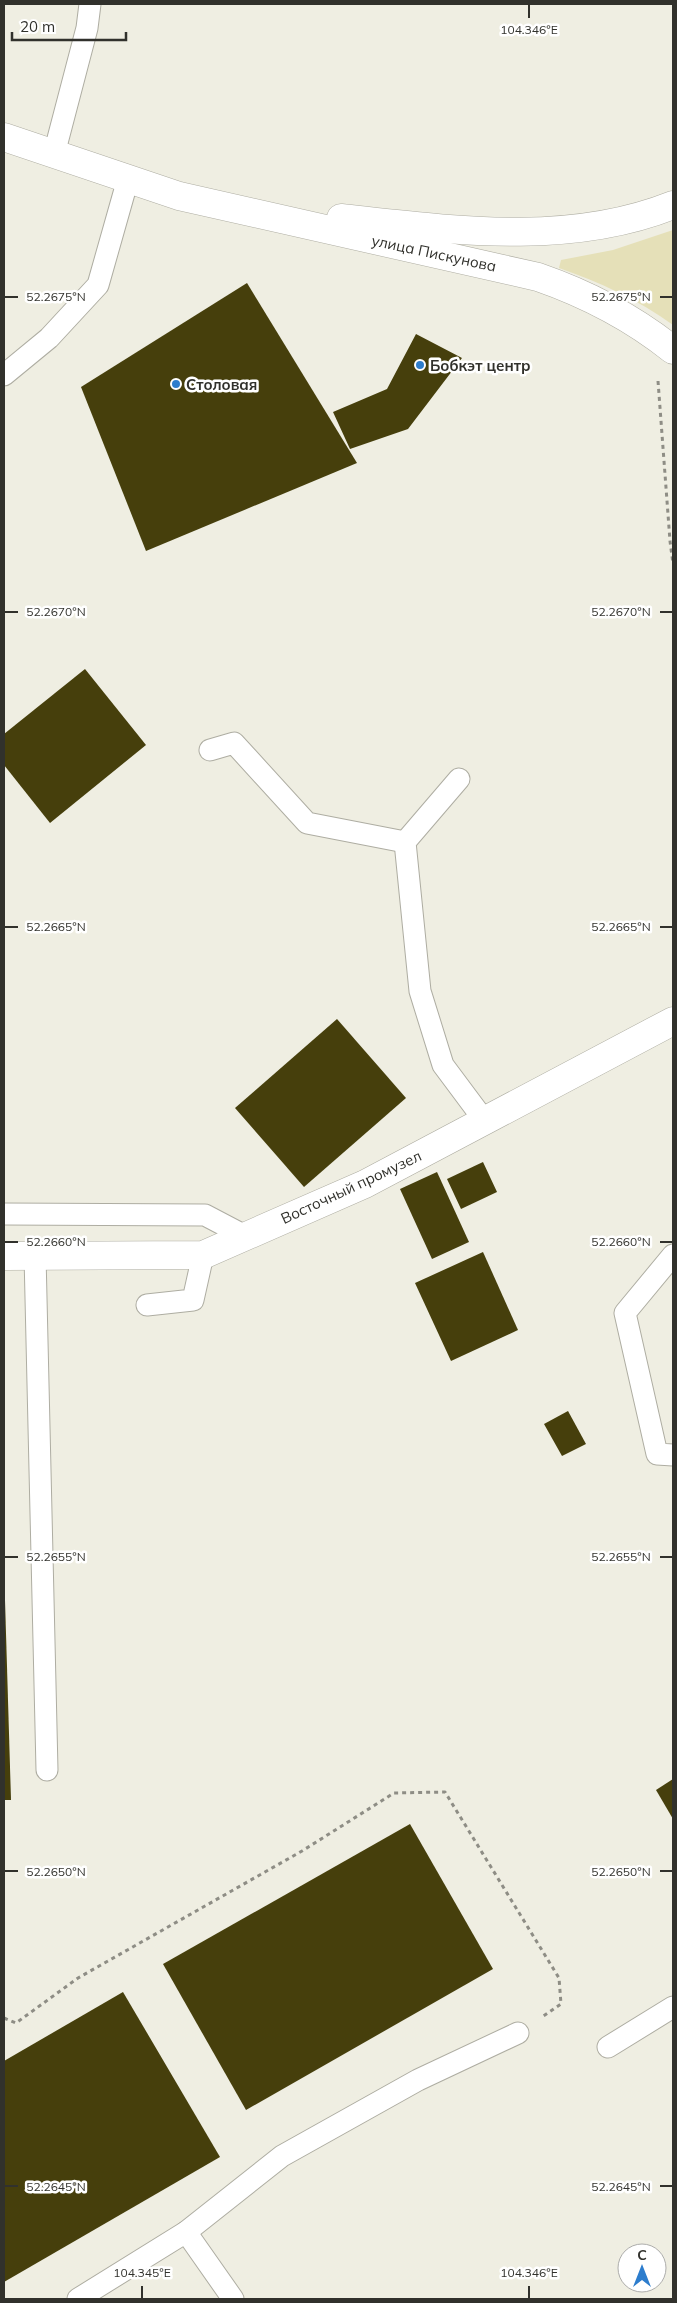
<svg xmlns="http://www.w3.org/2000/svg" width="677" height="2303" font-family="Mulish,sans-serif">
<rect width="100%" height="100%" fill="#efeee2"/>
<path fill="#e5e0b8" d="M673 230V325C639 300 599 282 559 268L561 260 613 250Z"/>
<g fill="#463f0c">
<polygon points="247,283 357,463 146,551 81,387"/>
<polygon points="416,334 462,358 408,429 350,449 333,412 387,389"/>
<polygon points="85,669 146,745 50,823 4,765 4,734"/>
<polygon points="337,1019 406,1098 304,1187 235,1108"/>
<polygon points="483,1162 497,1192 461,1209 447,1179"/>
<polygon points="437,1172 469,1242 432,1259 400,1189"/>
<polygon points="483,1252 518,1330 451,1361 415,1283"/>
<polygon points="568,1411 586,1444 562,1456 544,1424"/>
<polygon points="4,1600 5,1600 11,1800 4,1800"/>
<polygon points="673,1779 673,1819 656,1790"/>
<polygon points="410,1824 493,1969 246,2110 163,1964"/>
<polygon points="123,1992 220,2157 4,2282 4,2061"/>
</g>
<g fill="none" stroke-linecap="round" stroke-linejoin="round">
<g stroke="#aeada2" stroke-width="23">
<g id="lane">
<polyline points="54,154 87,28 90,4"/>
<polyline points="4,375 49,338 98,285 128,179"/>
<polyline points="210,750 234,743 307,823 405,842"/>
<polyline points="459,779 405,842 420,991 443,1065 484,1120"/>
<polyline points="4,1214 205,1215 245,1236"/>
<polyline points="35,1255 47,1770"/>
<polyline points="673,1255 625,1313 657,1454 673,1455"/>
<polyline points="147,1305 193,1300 203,1255"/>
<polyline points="608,2047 673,2007"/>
<polyline points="186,2232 233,2299"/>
<polyline points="78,2299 186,2232 282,2156 418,2080 518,2033"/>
</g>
</g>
<g stroke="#aeada2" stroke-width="29">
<polyline id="street" points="4,1256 203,1255 365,1184 673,1021"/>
</g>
<g stroke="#aeada2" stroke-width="29">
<g id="secondary">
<path d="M4 137 179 196 538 277C587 294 633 318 673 350"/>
<path d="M341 218C451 230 568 247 673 205"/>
</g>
</g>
<g stroke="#8e8d85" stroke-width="3" stroke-dasharray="4 4" stroke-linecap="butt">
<polyline points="658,381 670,541 673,564"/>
<polyline points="4,2018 16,2023 78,1978 302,1851 394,1793 445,1792 559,1978 561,2004 542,2017"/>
</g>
<use href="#lane" stroke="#fff" stroke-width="21"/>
<use href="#street" stroke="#fff" stroke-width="28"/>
<use href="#secondary" stroke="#fff" stroke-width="28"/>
</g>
<path fill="none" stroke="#31312c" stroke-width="2" d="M529 5V18M5 297H18M660 297H672M5 612H18M660 612H672M5 927H18M660 927H672M5 1242H18M660 1242H672M5 1557H18M660 1557H672M5 1871H18M660 1871H672M5 2186H18M660 2186H672M142 2286V2298M529 2286V2298"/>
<g fill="#2d7dcd" stroke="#fff" stroke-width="2">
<circle cx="420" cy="365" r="5"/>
<circle cx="176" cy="384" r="5"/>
</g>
<g text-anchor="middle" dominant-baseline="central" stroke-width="5" stroke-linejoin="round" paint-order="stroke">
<g font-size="15" fill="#31312c" stroke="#fff">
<text transform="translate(434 253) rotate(12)">улица Пискунова</text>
<text transform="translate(351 1187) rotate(-25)">Восточный промузел</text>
</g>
<g font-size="15" font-weight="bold" fill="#31312c" stroke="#fff" text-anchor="start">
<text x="430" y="365">Бобкэт центр</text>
<text x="186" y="384">Столовая</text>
</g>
</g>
<g font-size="12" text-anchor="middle" fill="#31312c" stroke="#fff" stroke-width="5" stroke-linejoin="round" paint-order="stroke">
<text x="529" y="34">104.346°E</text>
<text x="56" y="301">52.2675°N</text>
<text x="621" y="301">52.2675°N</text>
<text x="56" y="616">52.2670°N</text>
<text x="621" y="616">52.2670°N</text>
<text x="56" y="931">52.2665°N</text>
<text x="621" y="931">52.2665°N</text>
<text x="56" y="1246">52.2660°N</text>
<text x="621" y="1246">52.2660°N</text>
<text x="56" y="1561">52.2655°N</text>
<text x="621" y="1561">52.2655°N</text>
<text x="56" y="1876">52.2650°N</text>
<text x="621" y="1876">52.2650°N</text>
<text x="56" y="2191">52.2645°N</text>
<text x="621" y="2191">52.2645°N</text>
<text x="142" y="2277">104.345°E</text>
<text x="529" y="2277">104.346°E</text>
</g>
<rect width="677" height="2303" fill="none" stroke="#31312c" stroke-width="10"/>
<g transform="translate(642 2268)"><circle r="24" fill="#ffffff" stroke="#adadab"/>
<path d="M0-4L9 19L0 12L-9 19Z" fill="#2d7dcd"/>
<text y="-8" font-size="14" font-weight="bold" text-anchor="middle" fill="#31312c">С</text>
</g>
<path d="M12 32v8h114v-8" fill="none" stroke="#31312c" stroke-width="2.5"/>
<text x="20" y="32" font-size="15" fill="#31312c" stroke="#ffffff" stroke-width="4" paint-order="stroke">20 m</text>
</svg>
